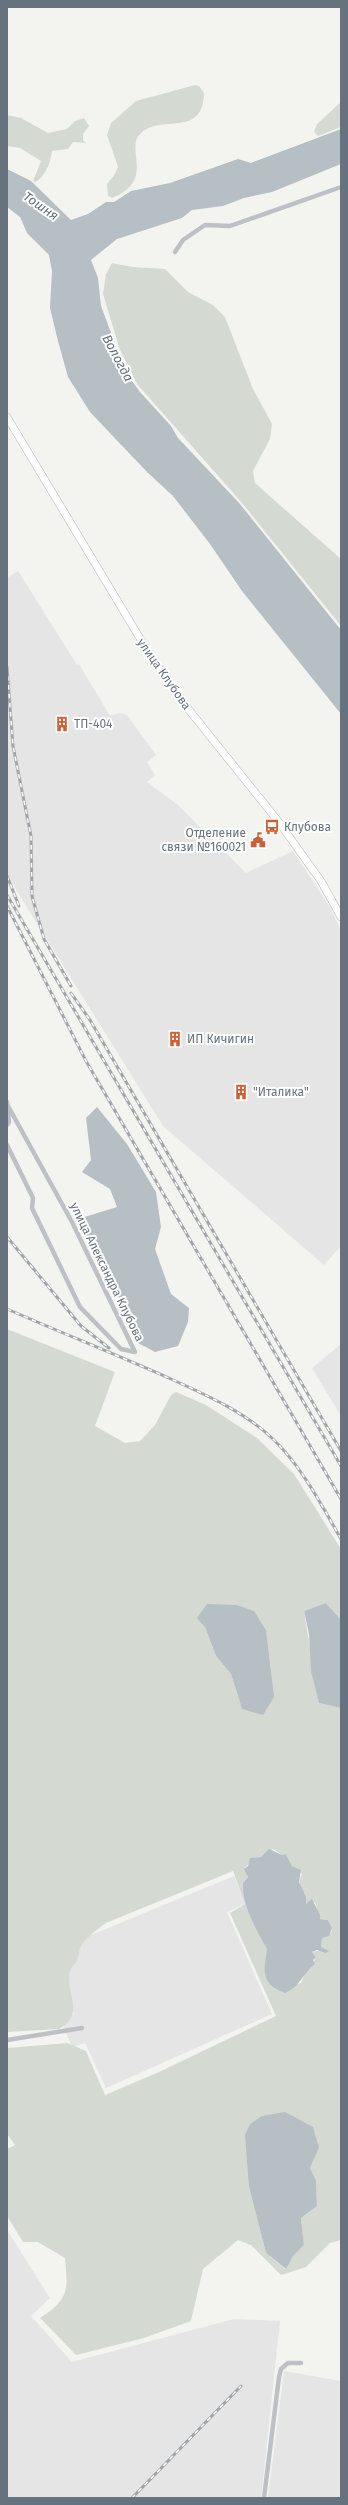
<svg xmlns="http://www.w3.org/2000/svg" width="348" height="2505" font-family="'Fira Sans',sans-serif">
<rect width="100%" height="100%" fill="#f3f4f0"/>
<g fill="#e4e5e4">
<polygon points="18,571 77,665 79,664 110,716 119,713 127,715 156,755 147,762 155,775 147,782 178,805 246,873 293,851 331,909 341,931 341,1246 324,1265 163,1126 7,875 7,578"/>
<polygon points="341,1344 341,1416 312,1368"/>
<polygon points="234,1876 245,1904 227,1912 272,2014 106,2088 85,2043 72,2047 61,2021 74,2014 50,1952"/>
<polygon points="7,2230 50,2298 31,2316 72,2362 234,2319 280,2321 261,2498 7,2498"/>
<polygon points="284,2371 341,2381 341,2498 268,2498"/>
</g>
<g fill="#d4dad2" fill-rule="evenodd">
<path d="M195 85 199 86 204 93C203 139 161 113 140 134 125 149 156 181 112 198L108 196 107 184 115 174 118 167 107 135 111 123 136 101Z"/>
<polygon points="341,102 341,127 318,136 314,132 317,124"/>
<path d="M7 115 21 118 48 133 67 129 75 121 84 118 89 126 83 134V140L86 143 73 142 68 149 52 151C51 161 45 178 35 182L33 181 41 161 20 148 7 146Z"/>
<polygon points="112,263 133,267 165,269 188,292 213,305 225,317 253,389 272,424 270,439 253,471 255,483 341,559 341,626 242,503 137,384 120,350 103,294 106,274"/>
<path d="M7 1329 115 1372 95 1426 125 1443 140 1441 155 1425 171 1395 176 1392 206 1405 257 1438 294 1474 341 1549V1620L326 1603 304 1611 319 1703 341 1708V2240L330 2243 306 2267 281 2275 251 2245 238 2240 203 2269 191 2321 144 2338 76 2355 40 2318C69 2299 68 2291 65 2258L38 2242H23L7 2216V2149L15 2145 7 2134V2048L67 2043 86 2051 105 2095 159 2072 276 2016 230 1913 245 1904 233 1871 106 1923C97 1930 87 1936 81 1946 79 1950 79 1956 77 1961 75 1964 71 1967 70 1971 64 1992 87 2013 59 2029L7 2032ZM237 1605 254 1612 266 1630 242 1709 231 1674 216 1656 205 1627ZM273 1849 282 1855 286 1854 292 1866 302 1874C298 1881 299 1888 305 1894L306 1905 315 1902 320 1919 328 1920 332 1928 331 1933 322 1938 320 1942 322 1950 312 1952 316 1959 312 1962 315 1964 307 1969 301 1983 277 1990 269 1983 265 1975 267 1949 254 1922 243 1887V1883L248 1877 245 1868 254 1858 261 1857ZM319 2148 310 2168 316 2180 317 2206 301 2218 304 2245 293 2256 285 2269 266 2253 249 2187Z"/>
</g>
<g fill="#b6bfc4">
<polygon points="341,129 341,164 272,192 244,198 223,206 192,210 182,218 117,239 91,260 98,278 101,306 126,373 140,392 171,426 178,438 240,504 341,630 341,714 242,591 210,544 173,496 147,472 90,412 68,377 58,341 50,308 52,271 49,255 27,233 20,217 7,207 7,169 31,181 71,220 88,214 106,202 114,202 131,191 170,183 238,159 251,163"/>
<polygon points="97,1107 127,1144 156,1192 161,1227 155,1249 171,1294 189,1308 188,1322 178,1346 155,1352 138,1343 133,1317 114,1291 78,1219 117,1207 110,1189 82,1172 91,1160 86,1118"/>
<polygon points="326,1603 341,1620 341,1708 319,1703 311,1671 309,1634 304,1611"/>
<polygon points="207,1604 237,1605 254,1611 266,1630 274,1697 263,1715 242,1709 231,1674 216,1656 205,1627 197,1618"/>
<path d="M269 1849 282 1855 286 1854 292 1866 301 1870 299 1882 306 1897V1904L312 1899 320 1915V1919L328 1920 332 1928 329 1936 322 1938 321 1947 329 1951 326 1953 317 1950 312 1952 316 1958 313 1960 315 1964C303 1973 300 1987 285 1993 260 1984 264 1971 267 1949 256 1929 242 1906 243 1883L248 1877 244 1869 248 1866 250 1858 261 1857Z"/>
<polygon points="285,2112 313,2127 319,2148 310,2168 316,2180 317,2206 301,2218 304,2245 293,2256 286,2269 266,2253 249,2187 245,2135 250,2124 262,2116"/>
</g>
<g fill="none" stroke-linecap="round" stroke-linejoin="round">
<g stroke="#b2b6ba" stroke-width="8">
<polyline id="secondary" points="7,417 150,655 189,710 278,821 321,881 341,917"/>
</g>
<g stroke="#bdc0c4" stroke-width="4.5">
<polyline points="175,252 183,240 205,225 230,226 341,187"/>
<polyline points="7,1102 9,1122 7,1125"/>
<polyline points="7,1145 33,1198 32,1208 80,1307 121,1349 135,1352 72,1222 8,1106"/>
<polyline points="7,2040 82,2028"/>
<polyline points="264,2498 279,2377 281,2369 288,2363 301,2363"/>
</g>
<use href="#secondary" stroke="#fff" stroke-width="7"/>
<g stroke="#a1a5aa" stroke-width="3">
<g id="rail">
<polyline points="7,667 13,746 31,836 32,896 44,939 71,986"/>
<polyline points="7,876 19,906"/>
<polyline points="7,895 341,1466"/>
<polyline points="7,906 86,1061 341,1499"/>
<polyline points="71,993 90,1020 341,1451"/>
<polyline points="7,1237 81,1326 109,1348"/>
<path d="M7 1309C62 1333 117 1355 171 1379 206 1395 245 1412 273 1439 302 1467 321 1504 341 1539"/>
<polyline points="132,2498 241,2386"/>
</g>
</g>
<use href="#rail" stroke="#fff" stroke-width="1.5" stroke-dasharray="4.5" stroke-linecap="butt"/>
</g>
<defs>
<g id="building-bare" transform="scale(1.2)"><path d="M-4-6H4V6H1V3H-1V6H-4ZM-2.5-4.3h1.7v1.8h-1.7ZM.8-4.3h1.7v1.8H.8ZM-2.5-1h1.7V.8h-1.7ZM.8-1h1.7V.8H.8Z" fill="#ce6036" stroke="#fff" stroke-width="2.5" paint-order="stroke"/></g>
<g id="bus-bare" transform="scale(1.2)"><path d="M-5-6H5V4H4V6H2V4H-2V6H-4V4H-5ZM-3.5-4V0h7V-4ZM-3.5 1.2v1.5H-2V1.2ZM2 1.2v1.5H3.5V1.2Z" fill="#ce6036" stroke="#fff" stroke-width="2.5" paint-order="stroke"/></g>
<g id="civic-bare" transform="scale(1.2)"><path d="M-.6-6.5H3V-4.5H.6V-3L4-1V1h2V6H-6V1h2V-1L-.6-3ZM-1.2 2.5V6h2.4V2.5Z" fill="#ce6036" stroke="#fff" stroke-width="2.5" paint-order="stroke"/></g>
</defs>
<g fill-rule="evenodd">
<use href="#building-bare" x="62" y="724"/>
<use href="#bus-bare" x="272" y="827"/>
<use href="#civic-bare" x="258" y="840"/>
<use href="#building-bare" x="175" y="1039"/>
<use href="#building-bare" x="241" y="1092"/>
</g>
<g text-anchor="middle" dominant-baseline="central" stroke-width="4" stroke-linejoin="round" paint-order="stroke">
<g font-size="12" fill="#66727e" stroke="#fff">
<text transform="translate(164 674) rotate(55)">улица Клубова</text>
<text transform="translate(107 1272) rotate(64)">улица Александра Клубова</text>
</g>
<g font-size="12" fill="#66727e" stroke="#fff" text-anchor="start">
<text x="74" y="724">ТП-404</text>
<text x="284" y="827">Клубова</text>
<text x="246" y="833" text-anchor="end">Отделение<tspan x="246" dy="14">связи №160021</tspan></text>
<text x="187" y="1039">ИП Кичигин</text>
<text x="253" y="1092">"Италика"</text>
</g>
<g font-size="13" font-style="italic" fill="#62737b" stroke="#fff">
<text transform="translate(41 206) rotate(35)">Тошня</text>
<text transform="translate(118 358) rotate(62)">Вологда</text>
</g>
</g>
<rect width="348" height="2505" fill="none" stroke="#66727e" stroke-width="16"/>
</svg>
